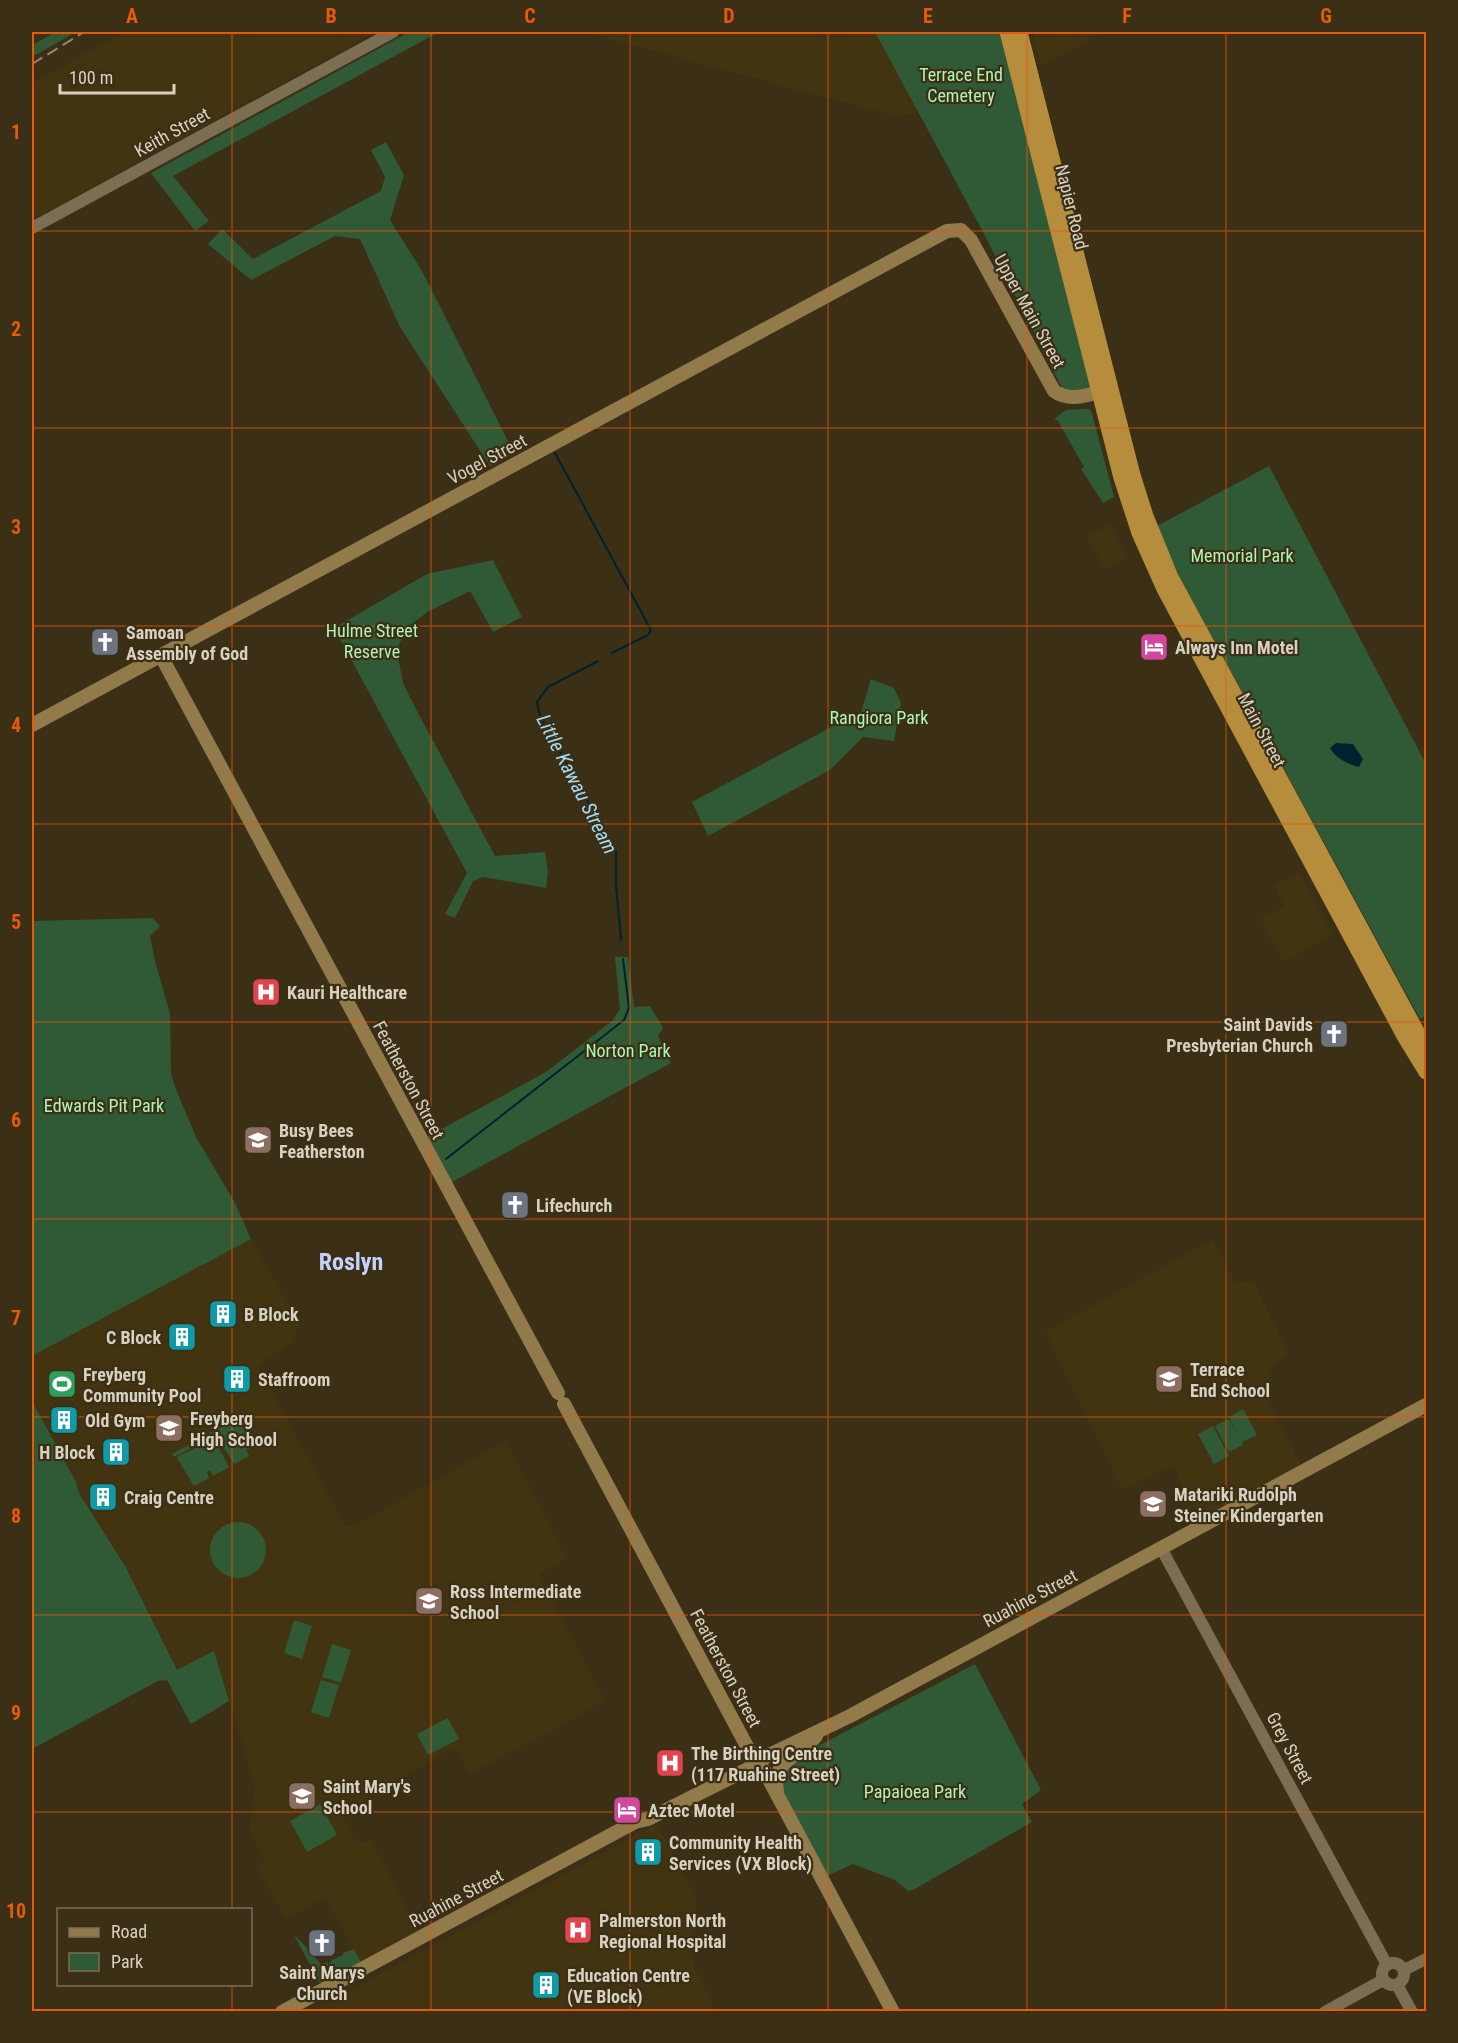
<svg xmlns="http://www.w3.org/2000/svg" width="1458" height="2043" font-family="'Roboto Condensed',sans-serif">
<rect width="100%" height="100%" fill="#3b2f15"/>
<g fill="#423311">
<polygon points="125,32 376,32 32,220 32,83"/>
<polygon points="584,32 875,32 919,112 898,117"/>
<polygon points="1032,32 1104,32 1041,66"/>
<polygon points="1109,524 1127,557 1105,570 1086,537"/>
<polygon points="1299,872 1333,935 1283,962 1260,919 1285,906 1274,885"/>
<polygon points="251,1239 298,1321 299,1326 292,1343 258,1366 346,1527 362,1522 506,1440 567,1559 539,1574 605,1700 567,1723 470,1774 455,1747 342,1814 357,1843 371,1840 419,1931 361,1962 325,1897 286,1919 258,1870 264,1858 250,1833 255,1786 214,1652 177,1671 125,1566 79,1493 76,1482 32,1401 32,1356"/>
<polygon points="1213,1239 1235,1282 1253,1281 1289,1354 1272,1366 1266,1392 1267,1399 1302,1467 1200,1521 1173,1466 1122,1490 1045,1332"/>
<polygon points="657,1824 696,1898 693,1963 716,2011 313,2011"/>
</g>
<g fill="#305a36">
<polygon points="56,32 76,32 32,57 32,45"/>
<polygon points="409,32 439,32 173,176 209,221 195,231 151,173"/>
<polygon points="875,32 999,32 1093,389 1064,392 983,232"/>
<polygon points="386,142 404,175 390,220 422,271 514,453 490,466 400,327 360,239 335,236 251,280 208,244 222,229 253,259 381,191 385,177 371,150"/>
<polygon points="1086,409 1091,410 1114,497 1103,503 1081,469 1084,467 1058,421 1054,419 1066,410"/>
<polygon points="1269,466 1426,764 1426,1015 1420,1019 1179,576 1157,526"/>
<polygon points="493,560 522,617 493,632 470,591 429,611 410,625 399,644 398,657 403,683 417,711 495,856 545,852 548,871 546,888 483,877 473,881 455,918 445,914 467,873 334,628 427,574"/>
<polygon points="871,679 894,688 901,703 894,741 863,737 830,770 708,836 692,802 850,717 860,716"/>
<polygon points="152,918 160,926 150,936 155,961 170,1014 171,1074 177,1092 197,1139 234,1201 251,1239 32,1356 32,921"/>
<polygon points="615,957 628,957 634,1007 650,1006 663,1028 658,1036 671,1063 450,1183 425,1138 546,1072 612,1021 620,1009"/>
<polygon points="32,1401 76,1482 79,1493 125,1566 177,1670 214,1651 229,1701 191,1724 167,1680 158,1681 32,1749"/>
<polygon points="1243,1409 1257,1435 1242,1442 1243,1445 1229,1452 1215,1426 1229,1419 1240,1439 1229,1417"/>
<polygon points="232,1421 234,1427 241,1423 253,1447 246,1450 249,1456 234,1464 217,1437 218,1434 212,1436 229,1467 213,1476 210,1470 207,1472 209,1478 194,1486 177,1458 178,1456 198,1447 197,1445 174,1457 172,1454"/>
<polygon points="1213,1426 1229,1456 1214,1464 1198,1434"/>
<circle cx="238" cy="1550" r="28"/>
<polygon points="294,1620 312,1626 302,1659 284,1653"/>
<polygon points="332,1644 351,1650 341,1683 322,1677"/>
<polygon points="975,1664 1041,1790 1022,1804 1032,1822 913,1890 908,1891 895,1880 853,1864 827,1876 770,1771"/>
<polygon points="321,1680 339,1685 329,1718 311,1712"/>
<polygon points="448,1718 459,1739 428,1755 417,1734"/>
<polygon points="320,1804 337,1835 307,1852 290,1821"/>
<path d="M294 1935C304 1943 311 1954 321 1964L327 1962 328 1964 332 1961V1960L343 1955V1953L354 1949 361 1962 320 1983Z"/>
</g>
<path fill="#002230" d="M1336 743 1353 744 1363 759 1359 767C1349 765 1335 758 1330 748Z"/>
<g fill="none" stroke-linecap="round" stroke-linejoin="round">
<g stroke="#002230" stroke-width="2">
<polyline points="555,453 651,630 648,635 612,653"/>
<polyline points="598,661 548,687 537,702 540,716 616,851 616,886 621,940"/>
<polyline points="446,1159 624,1020 629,1008 623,959"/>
</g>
<g stroke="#7c6e53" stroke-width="12">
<polyline points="32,228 393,32"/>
<polyline points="1161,1548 1387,1965"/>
<circle cx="1393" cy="1974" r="11"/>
<polyline points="1404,1970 1426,1959"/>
<polyline points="1397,1985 1412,2012"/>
<polyline points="1325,2012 1383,1980"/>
</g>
<g stroke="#927a4b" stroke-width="14">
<polyline points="161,656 558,1393"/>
<path d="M32 725 947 231 961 230 971 240 1054 391C1071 403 1090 394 1109 389"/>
<polyline points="564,1404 750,1752 764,1770 893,2012"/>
<path d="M777 1792C771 1759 800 1757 816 1736"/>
<polyline points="282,2012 635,1822 648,1819 746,1770 769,1755 850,1716 1426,1405"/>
</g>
<g stroke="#b68d3c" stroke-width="15">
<polyline points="1007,32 1121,478 1139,533 1164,589 1404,1036 1426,1072"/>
<polyline points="1020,32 1133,475 1146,516 1171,577 1426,1048"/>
</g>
<polyline stroke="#928875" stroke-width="2" stroke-dasharray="12 6" stroke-linecap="butt" points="32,64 84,32"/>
</g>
<path fill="none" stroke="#e8590c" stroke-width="1.5" stroke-opacity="0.55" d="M232 32V1910M431 32V2012M630 32V2012M828 32V2012M1027 32V2012M1226 32V2012M32 231H1426M32 428H1426M32 626H1426M32 824H1426M32 1022H1426M32 1219H1426M32 1417H1426M32 1615H1426M32 1812H1426M232 1984V2012"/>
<defs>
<g id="church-square" transform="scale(1.5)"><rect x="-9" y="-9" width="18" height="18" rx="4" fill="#6b7280" stroke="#3b2f15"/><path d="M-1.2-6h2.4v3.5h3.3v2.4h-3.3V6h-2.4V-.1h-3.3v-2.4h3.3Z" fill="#fff"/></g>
<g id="hotel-square" transform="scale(1.5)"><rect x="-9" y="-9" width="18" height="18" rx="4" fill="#d1479c" stroke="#3b2f15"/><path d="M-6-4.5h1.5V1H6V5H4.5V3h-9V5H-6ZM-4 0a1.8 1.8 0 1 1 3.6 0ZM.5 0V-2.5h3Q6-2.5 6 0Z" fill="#fff"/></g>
<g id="hospital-square" transform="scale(1.5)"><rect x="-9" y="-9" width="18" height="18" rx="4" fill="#e0444e" stroke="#3b2f15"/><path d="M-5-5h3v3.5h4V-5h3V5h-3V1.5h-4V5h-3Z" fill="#fff"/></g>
<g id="school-square" transform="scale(1.5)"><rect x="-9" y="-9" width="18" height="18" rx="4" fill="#8d6e63" stroke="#3b2f15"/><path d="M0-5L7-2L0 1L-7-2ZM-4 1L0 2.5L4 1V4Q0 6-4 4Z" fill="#fff"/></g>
<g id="building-square" transform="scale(1.5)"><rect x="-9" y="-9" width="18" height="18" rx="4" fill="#0f9aa8" stroke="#3b2f15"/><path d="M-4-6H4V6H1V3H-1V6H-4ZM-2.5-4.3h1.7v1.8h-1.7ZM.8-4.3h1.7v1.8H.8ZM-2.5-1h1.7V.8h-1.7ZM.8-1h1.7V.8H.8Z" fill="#fff"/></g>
<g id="stadium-square" transform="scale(1.5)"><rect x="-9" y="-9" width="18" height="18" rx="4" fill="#2e9e5b" stroke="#3b2f15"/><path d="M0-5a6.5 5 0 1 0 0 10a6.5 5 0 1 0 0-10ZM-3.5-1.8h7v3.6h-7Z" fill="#fff"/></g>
</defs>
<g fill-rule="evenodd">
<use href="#church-square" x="105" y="642"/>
<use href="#hotel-square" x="1154" y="647"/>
<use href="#hospital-square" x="266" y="992"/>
<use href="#church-square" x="1334" y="1034"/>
<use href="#school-square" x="258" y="1140"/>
<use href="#church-square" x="515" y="1205"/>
<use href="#building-square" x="223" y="1314"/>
<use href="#building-square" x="182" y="1337"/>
<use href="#building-square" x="237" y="1379"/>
<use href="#school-square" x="1169" y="1379"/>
<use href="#stadium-square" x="62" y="1384"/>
<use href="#building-square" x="64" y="1420"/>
<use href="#school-square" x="169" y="1428"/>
<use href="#building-square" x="116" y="1452"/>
<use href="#building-square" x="103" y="1497"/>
<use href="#school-square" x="1153" y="1504"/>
<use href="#school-square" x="429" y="1601"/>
<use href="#hospital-square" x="670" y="1763"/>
<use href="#school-square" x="302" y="1796"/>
<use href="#hotel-square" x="627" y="1810"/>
<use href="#building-square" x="648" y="1852"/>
<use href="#hospital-square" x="578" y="1930"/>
<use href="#church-square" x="322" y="1943"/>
<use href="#building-square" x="546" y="1985"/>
</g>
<g text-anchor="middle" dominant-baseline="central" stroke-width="4.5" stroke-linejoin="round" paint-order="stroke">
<g font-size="18" fill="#aef6b7" stroke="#3b2f15">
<text x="961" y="74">Terrace End<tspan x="961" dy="21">Cemetery</tspan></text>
<text x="1242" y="555">Memorial Park</text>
<text x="372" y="630">Hulme Street<tspan x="372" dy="21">Reserve</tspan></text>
<text x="879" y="717">Rangiora Park</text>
<text x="628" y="1050">Norton Park</text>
<text x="104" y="1105">Edwards Pit Park</text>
<text x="915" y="1791">Papaioea Park</text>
</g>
<g font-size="18" fill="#d8d1c2" stroke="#3b2f15">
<text transform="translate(172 132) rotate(-29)">Keith Street</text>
<text transform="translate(1072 207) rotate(76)">Napier Road</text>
<text transform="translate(1030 311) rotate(61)">Upper Main Street</text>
<text transform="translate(487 459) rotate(-28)">Vogel Street</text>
<text transform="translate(1262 730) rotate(62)">Main Street</text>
<text transform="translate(409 1080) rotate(62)">Featherston Street</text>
<text transform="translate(1030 1598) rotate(-28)">Ruahine Street</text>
<text transform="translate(726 1668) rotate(62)">Featherston Street</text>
<text transform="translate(1290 1748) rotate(62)">Grey Street</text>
<text transform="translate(456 1898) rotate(-28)">Ruahine Street</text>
</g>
<g font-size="18" font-weight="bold" fill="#d8d1c2" stroke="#3b2f15" text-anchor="start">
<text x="126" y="632">Samoan<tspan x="126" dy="21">Assembly of God</tspan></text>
<text x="1175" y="647">Always Inn Motel</text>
<text x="287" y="992">Kauri Healthcare</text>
<text x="1313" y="1024" text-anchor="end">Saint Davids<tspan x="1313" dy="21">Presbyterian Church</tspan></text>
<text x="279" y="1130">Busy Bees<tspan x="279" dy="21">Featherston</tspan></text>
<text x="536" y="1205">Lifechurch</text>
<text x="244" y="1314">B Block</text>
<text x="161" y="1337" text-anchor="end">C Block</text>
<text x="1190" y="1369">Terrace<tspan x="1190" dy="21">End School</tspan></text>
<text x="83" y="1374">Freyberg<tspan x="83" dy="21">Community Pool</tspan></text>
<text x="258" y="1379">Staffroom</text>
<text x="190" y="1418">Freyberg<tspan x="190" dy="21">High School</tspan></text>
<text x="85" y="1420">Old Gym</text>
<text x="95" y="1452" text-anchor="end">H Block</text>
<text x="1174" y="1494">Matariki Rudolph<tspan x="1174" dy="21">Steiner Kindergarten</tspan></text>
<text x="124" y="1497">Craig Centre</text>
<text x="450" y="1591">Ross Intermediate<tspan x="450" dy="21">School</tspan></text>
<text x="691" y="1753">The Birthing Centre<tspan x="691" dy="21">(117 Ruahine Street)</tspan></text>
<text x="323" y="1786">Saint Mary's<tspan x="323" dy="21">School</tspan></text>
<text x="648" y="1810">Aztec Motel</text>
<text x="669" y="1842">Community Health<tspan x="669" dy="21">Services (VX Block)</tspan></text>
<text x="599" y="1920">Palmerston North<tspan x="599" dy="21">Regional Hospital</tspan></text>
<text x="322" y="1972" text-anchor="middle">Saint Marys<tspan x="322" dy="21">Church</tspan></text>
<text x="567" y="1975">Education Centre<tspan x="567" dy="21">(VE Block)</tspan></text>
</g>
<g font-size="20" font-style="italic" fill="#a4dcf5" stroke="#3b2f15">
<text transform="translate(577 784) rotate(63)">Little Kawau Stream</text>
</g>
<g font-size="24" font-weight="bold" fill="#c4d3fd" stroke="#3b2f15">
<text x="351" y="1262">Roslyn</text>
</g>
</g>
<rect width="1458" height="2043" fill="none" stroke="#3b2f15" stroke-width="66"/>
<rect x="57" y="1908" width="195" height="78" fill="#3b2f15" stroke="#7a705a" stroke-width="1.5"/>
<rect x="69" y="1928" width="30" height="9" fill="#927a4b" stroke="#7a705a" stroke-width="1.5"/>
<text x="111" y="1938" font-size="18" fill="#d8d1c2">Road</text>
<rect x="69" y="1953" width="30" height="18" fill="#305a36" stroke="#7a705a" stroke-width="1.5"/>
<text x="111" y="1968" font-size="18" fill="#d8d1c2">Park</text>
<path d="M60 84v9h114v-9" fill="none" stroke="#d8d1c2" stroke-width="3"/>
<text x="69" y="84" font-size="18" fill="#d8d1c2" stroke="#3b2f15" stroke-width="4.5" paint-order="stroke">100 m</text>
<rect x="33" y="33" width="1392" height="1977" fill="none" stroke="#e8590c" stroke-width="2"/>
<g font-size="20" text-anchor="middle" font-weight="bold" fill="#e8590c">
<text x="132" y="23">A</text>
<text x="331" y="23">B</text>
<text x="530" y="23">C</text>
<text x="729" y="23">D</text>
<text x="928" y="23">E</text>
<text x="1127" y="23">F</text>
<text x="1326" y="23">G</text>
<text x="16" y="139">1</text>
<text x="16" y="336">2</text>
<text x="16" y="534">3</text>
<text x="16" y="732">4</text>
<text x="16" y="929">5</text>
<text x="16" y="1127">6</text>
<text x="16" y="1325">7</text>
<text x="16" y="1523">8</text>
<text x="16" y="1720">9</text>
<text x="16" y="1918">10</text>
</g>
</svg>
